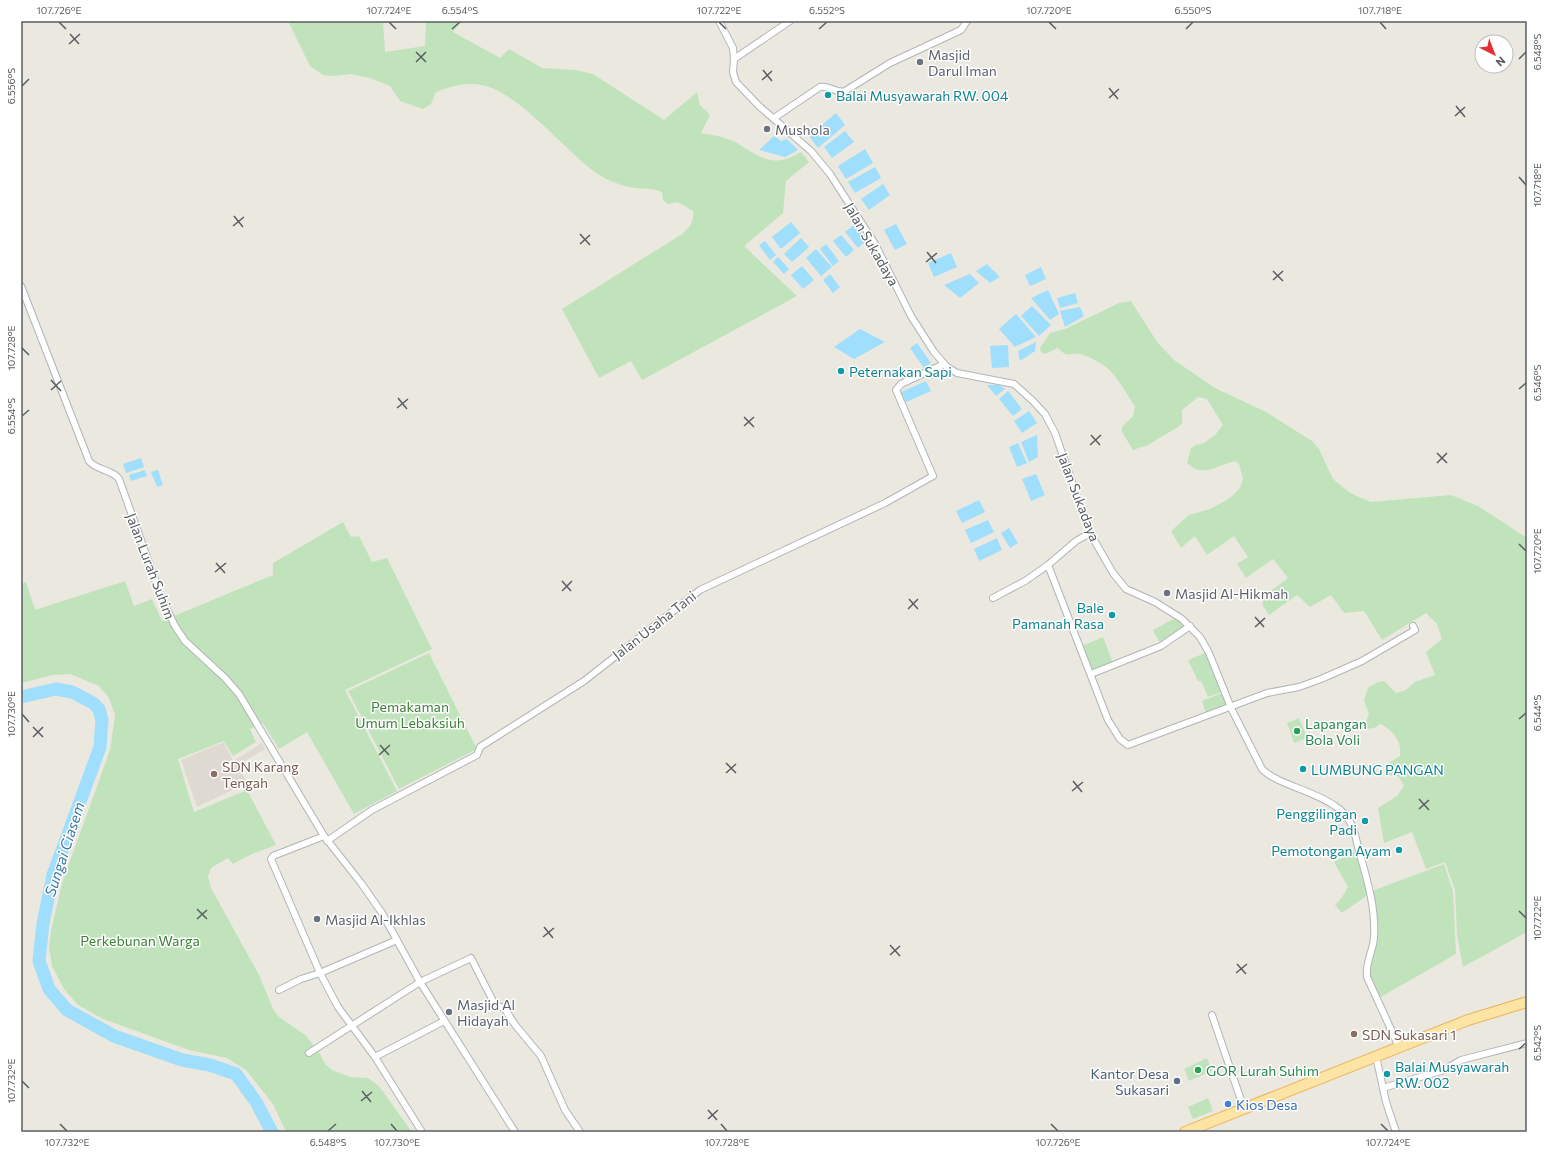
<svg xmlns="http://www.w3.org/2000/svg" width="1548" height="1153" font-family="Commissioner,sans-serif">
<rect width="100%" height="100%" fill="#ebe8e0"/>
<polygon fill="#ded9d1" points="224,742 233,761 262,743 265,749 238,765 247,783 197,807 181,760"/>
<g fill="#c1e3bc">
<path d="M288 21H421L383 23 385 52 425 46 426 21H462L453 32 500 58 509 49 542 68 576 70 593 74 664 120 697 92 700 105 710 115 701 133C713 135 726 137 737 143 762 158 773 169 801 152L809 162 786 181 783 213 744 246 797 296 642 380 631 361 599 378 562 309 682 234C690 227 694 222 693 211L678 202 668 204 663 200 662 192C653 188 645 189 635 188 624 186 611 182 601 176 565 154 514 82 471 84 458 84 447 88 436 92L431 104 423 109 400 101 390 86 370 78 352 74 334 76 323 75 310 66Z"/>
<path d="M1131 301 1157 342 1174 360 1215 388 1266 412 1312 441 1319 449 1333 479 1350 493 1371 502 1451 495 1478 506 1527 538V932L1463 967 1457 934 1455 890 1445 862 1426 869 1412 832 1384 843 1378 808 1397 796 1404 786 1398 776 1387 775V764L1400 756C1402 741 1393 731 1381 724L1374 728 1366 729 1364 727 1369 714 1364 701 1368 688 1378 682 1384 681 1396 693 1406 690 1415 682 1435 675 1426 652 1442 639 1437 624 1426 613 1382 640 1364 611 1344 613 1331 595 1310 607 1297 595 1269 615 1263 606 1262 597 1288 578 1273 559 1246 578 1237 564 1248 557 1234 536 1207 555 1195 536 1181 548 1171 531 1189 515 1210 509 1230 498 1240 488 1243 479 1239 464 1235 461C1216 466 1203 478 1187 463L1191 448 1196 445 1204 443 1215 435 1223 425 1207 399 1198 397 1182 410V424L1178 427 1148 445 1133 450 1122 432V427L1133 416 1135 406C1125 392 1115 371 1100 363 1095 360 1085 355 1080 354 1069 353 1067 358 1058 348L1045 354 1041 352 1040 348 1050 333 1065 329 1119 303Z"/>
<polygon points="343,522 351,537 359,536 372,562 387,558 432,649 345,690 397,791 354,814 307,732 279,749 263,723 250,729 256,742 233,756 224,741 178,759 194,812 247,790 276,845 252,854 233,864 228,858 211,868 208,877 211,888 259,975 274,1011 279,1017 305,1035 318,1050 325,1064 332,1070 350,1077 368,1078 379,1086 412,1132 286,1132 273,1104 246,1070 227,1058 189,1050 103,1019 78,1005 64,989 52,966 49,947 51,931 62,883 110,750 115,715 109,698 99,686 70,674 53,675 21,683 21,584 26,582 35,610 125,581 134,606 152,599 162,621 273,575 273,563"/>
<polygon points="1177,617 1188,626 1161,645 1153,630"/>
<polygon points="1103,637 1113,663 1093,671 1082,646"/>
<polygon points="429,653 477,749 399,789 348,691"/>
<polygon points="1205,653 1222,692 1208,697 1201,681 1198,681 1188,660"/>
<polygon points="1222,693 1227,705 1206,713 1202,701"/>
<polygon points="1299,718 1307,738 1294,743 1287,723"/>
<polygon points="1356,851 1368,895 1342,913 1335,905 1342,897 1348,887 1334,862"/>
<polygon points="1444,864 1453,891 1456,954 1379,998 1370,977 1369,969 1377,939 1372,891"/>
<polygon points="1207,1058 1212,1071 1189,1081 1184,1069"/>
<polygon points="1208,1098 1213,1111 1193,1119 1188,1107"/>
</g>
<g fill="#9fdefc">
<polygon points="836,113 845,125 818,148 809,136"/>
<polygon points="845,131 854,142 832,158 824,147"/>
<polygon points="774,136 781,141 787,139 798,150 785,157 759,150"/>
<polygon points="865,149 873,163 846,179 838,166"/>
<polygon points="875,167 881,178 855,193 848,182"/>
<polygon points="883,184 890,195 869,210 861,199"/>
<polygon points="791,222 800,233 781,249 772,237"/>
<polygon points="896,224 907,244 895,250 884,230"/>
<polygon points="854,225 867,240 858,248 845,232"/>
<polygon points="841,235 854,250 846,257 833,241"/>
<polygon points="801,238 809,247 792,262 784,254"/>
<polygon points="765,241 776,255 770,260 759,245"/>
<polygon points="826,244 839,261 833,266 820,249"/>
<polygon points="816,249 832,267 821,276 806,258"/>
<polygon points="951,253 957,267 934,277 928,263"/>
<polygon points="778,257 789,269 784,274 773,262"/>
<polygon points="987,264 1000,277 990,283 976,271"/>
<polygon points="802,266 814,280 803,289 791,275"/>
<polygon points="1041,267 1046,279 1030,286 1025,275"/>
<polygon points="830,274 840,287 833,293 823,280"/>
<polygon points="970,274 979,283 960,298 944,285"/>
<polygon points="1048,290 1059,314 1050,320 1031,298"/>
<polygon points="1075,293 1078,303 1060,308 1057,298"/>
<polygon points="1032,306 1051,325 1039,336 1021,316"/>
<polygon points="1080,307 1084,316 1065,327 1060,311"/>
<polygon points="1016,314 1036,337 1015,347 999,329"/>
<polygon points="860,329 885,342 854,359 834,347"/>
<polygon points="1036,342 1035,351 1020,361 1018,351"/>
<polygon points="917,343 931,363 924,368 910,348"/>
<polygon points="1008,345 1009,367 992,368 990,346"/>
<polygon points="926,381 931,391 906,402 901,392"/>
<polygon points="987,385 999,385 1005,389 996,396"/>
<polygon points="1008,391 1022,409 1013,416 999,399"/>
<polygon points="1029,411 1037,423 1022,433 1014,421"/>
<polygon points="1037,435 1038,457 1029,462 1021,442"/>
<polygon points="1018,443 1027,463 1017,467 1009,447"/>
<polygon points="141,458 144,467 126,473 123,464"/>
<polygon points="145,470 147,476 131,481 129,475"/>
<polygon points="158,470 163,485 157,487 151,472"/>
<polygon points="1036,474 1045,495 1031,501 1022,479"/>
<polygon points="979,500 985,512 962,523 956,511"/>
<polygon points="988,520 994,532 971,543 965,530"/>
<polygon points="1009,528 1018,543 1010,548 1001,533"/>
<polygon points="997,538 1002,550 979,561 974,549"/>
</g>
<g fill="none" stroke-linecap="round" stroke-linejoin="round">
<polyline stroke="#9fdefc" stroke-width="13" points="21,697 56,689 72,692 93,703 99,709 102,720 100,747 53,875 43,923 39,961 49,989 67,1010 114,1036 182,1060 210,1065 236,1074 256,1102 272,1132"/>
<g stroke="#b1b4b8" stroke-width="8">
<g id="street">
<path d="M719 21 733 48 734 59 733 72 736 82 759 106 811 151 830 174 875 244 911 316 934 352 947 367 957 373 1014 384 1033 401 1045 414 1055 433 1090 533 1113 573 1126 589 1155 602 1182 619 1200 637 1209 653 1232 710 1262 769C1276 784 1315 791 1335 806 1340 809 1345 814 1348 819 1355 828 1356 840 1359 851 1367 879 1376 908 1374 938 1373 951 1365 963 1367 977L1399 1047"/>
<polyline points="734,59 790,21"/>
<path d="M774 118 820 87C830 85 836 94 845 91L890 63 961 30 967 21"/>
<path d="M21 286 89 461C97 471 112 469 119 479L162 599 175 626 185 641 225 678 239 694 324 836 361 883 382 913 420 982 515 1132"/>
<polyline points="1048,565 1076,541 1090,533"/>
<polyline points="993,598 1025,581 1048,565 1108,720 1120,739 1128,745 1267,693 1299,687 1321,679 1362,661 1415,630 1413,626"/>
<polyline points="1091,674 1161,646 1190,626"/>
<polyline points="324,836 273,856 271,859 320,973 397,940"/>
<polyline points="327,841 372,810 477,755 480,747 584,681 700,590 885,503 933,476 896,390 901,384 944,364"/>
<polyline points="279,990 301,979 320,973 338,1007 375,1057 422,1132"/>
<polyline points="1212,1015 1244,1109"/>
<polyline points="309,1053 420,982 471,958 495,1005 504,1008 516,1026 541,1056 565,1110 580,1132"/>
<polyline points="1376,1056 1386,1102 1396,1132"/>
<polyline points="375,1057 444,1021"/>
<polyline points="1383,1088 1444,1070 1461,1060 1527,1043"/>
</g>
</g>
<g stroke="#edb258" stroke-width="12">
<polyline id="primary" points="1185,1132 1468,1020 1527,1002"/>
</g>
<use href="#street" stroke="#fff" stroke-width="6"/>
<use href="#primary" stroke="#fce4a4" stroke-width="10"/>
</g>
<path fill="none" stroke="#595d61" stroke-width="1.5" d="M59 22 66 29M389 22 396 29M719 22 726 29M1049 22 1056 29M1380 22 1386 29M452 29 460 22M819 29 827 22M1186 29 1193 22M70 34 79 44M69 44 80 34M416 52 426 62M1519 59 1526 52M416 62 426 52M763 70 772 81M762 80 772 71M22 86 29 79M1109 88 1118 99M1109 98 1119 89M1456 106 1465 117M1455 116 1465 107M1519 177 1526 185M234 216 243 227M233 226 244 217M580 234 590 245M580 244 590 235M927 252 936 263M926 262 937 253M1273 271 1283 281M1273 280 1283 271M22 348 29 355M51 380 61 391M1519 389 1526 383M51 390 61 381M398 398 407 409M397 408 408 399M22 416 29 410M744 417 754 427M744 426 754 417M1091 435 1100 445M1090 445 1101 435M1437 453 1447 463M1437 463 1447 453M1519 544 1526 551M216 563 225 573M215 572 226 563M562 581 571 591M562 591 572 581M909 599 918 609M908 609 918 599M1255 617 1264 627M1255 627 1265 618M22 714 29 722M1519 719 1526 713M33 727 43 737M33 737 43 727M380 745 389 755M379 755 390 745M726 763 736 773M726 773 736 764M1073 781 1082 792M1072 791 1083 782M1419 799 1429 810M1419 809 1429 800M197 909 207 919M1519 911 1526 918M197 919 207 910M544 927 553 938M543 937 554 928M890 945 900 956M890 955 900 946M1237 964 1246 974M1236 973 1247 964M1519 1049 1526 1043M22 1081 29 1088M362 1091 371 1102M361 1101 372 1092M708 1110 717 1120M708 1119 718 1110M60 1124 67 1131M391 1124 397 1131M721 1124 727 1131M1051 1124 1058 1131M1381 1124 1388 1131M328 1131 336 1124"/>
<g fill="#6b7280" stroke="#fff" stroke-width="1.5">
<circle cx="920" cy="62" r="4"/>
<circle cx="767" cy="129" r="4"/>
<circle cx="1167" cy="593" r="4"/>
<circle cx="317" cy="919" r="4"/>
<circle cx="449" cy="1012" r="4"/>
</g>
<g fill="#0f9aa8" stroke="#fff" stroke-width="1.5">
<circle cx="828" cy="95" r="4"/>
<circle cx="841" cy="371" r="4"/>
<circle cx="1112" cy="615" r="4"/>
<circle cx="1303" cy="769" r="4"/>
<circle cx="1365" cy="821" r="4"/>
<circle cx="1399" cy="850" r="4"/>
<circle cx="1387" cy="1074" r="4"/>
</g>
<g fill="#2e9e5b" stroke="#fff" stroke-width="1.5">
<circle cx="1297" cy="731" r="4"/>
<circle cx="1198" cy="1070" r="4"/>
</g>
<g fill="#8d6e63" stroke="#fff" stroke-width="1.5">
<circle cx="214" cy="774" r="4"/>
<circle cx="1354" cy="1034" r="4"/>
</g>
<circle fill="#5c6f8a" stroke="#fff" stroke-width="1.5" cx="1177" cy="1081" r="4"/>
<circle fill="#3f7fe0" stroke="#fff" stroke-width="1.5" cx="1228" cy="1104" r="4"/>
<g text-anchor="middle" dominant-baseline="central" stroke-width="3" stroke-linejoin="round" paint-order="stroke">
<g font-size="14" fill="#5b616d" stroke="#fff" text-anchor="start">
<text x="928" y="54">Masjid<tspan x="928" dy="16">Darul Iman</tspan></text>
<text x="775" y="129">Mushola</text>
<text x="1175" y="593">Masjid Al-Hikmah</text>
<text x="325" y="919">Masjid Al-Ikhlas</text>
<text x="457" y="1004">Masjid Al<tspan x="457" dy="16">Hidayah</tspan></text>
</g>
<g font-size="14" fill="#0d838f" stroke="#fff" text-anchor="start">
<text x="836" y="95">Balai Musyawarah RW. 004</text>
<text x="849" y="371">Peternakan Sapi</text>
<text x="1104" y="607" text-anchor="end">Bale<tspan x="1104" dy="16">Pamanah Rasa</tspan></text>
<text x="1311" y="769">LUMBUNG PANGAN</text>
<text x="1357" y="813" text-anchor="end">Penggilingan<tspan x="1357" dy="16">Padi</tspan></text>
<text x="1391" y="850" text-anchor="end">Pemotongan Ayam</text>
<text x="1395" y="1066">Balai Musyawarah<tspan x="1395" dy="16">RW. 002</tspan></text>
</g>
<g font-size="14" fill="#595d61" stroke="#fff">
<text transform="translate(872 244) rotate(60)">Jalan Sukadaya</text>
<text transform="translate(1079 497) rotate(69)">Jalan Sukadaya</text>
<text transform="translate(151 566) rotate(69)">Jalan Lurah Suhim</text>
<text transform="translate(654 625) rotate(-38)">Jalan Usaha Tani</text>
</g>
<g font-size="14" fill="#3b8236" stroke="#fff">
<text x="410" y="706">Pemakaman<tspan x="410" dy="16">Umum Lebaksiuh</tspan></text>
<text x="140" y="940">Perkebunan Warga</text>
</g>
<g font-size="14" fill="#27864d" stroke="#fff" text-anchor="start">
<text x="1305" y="723">Lapangan<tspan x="1305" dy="16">Bola Voli</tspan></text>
<text x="1206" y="1070">GOR Lurah Suhim</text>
</g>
<g font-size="14" fill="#785e54" stroke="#fff" text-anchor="start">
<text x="222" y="766">SDN Karang<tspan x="222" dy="16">Tengah</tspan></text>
<text x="1362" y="1034">SDN Sukasari 1</text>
</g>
<g font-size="14" fill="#4e5e75" stroke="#fff" text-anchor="end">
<text x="1169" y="1073">Kantor Desa<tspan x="1169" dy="16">Sukasari</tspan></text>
</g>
<g font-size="14" fill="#366cbe" stroke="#fff" text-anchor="start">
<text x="1236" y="1104">Kios Desa</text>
</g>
<g font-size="15" font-style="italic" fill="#3c7aa4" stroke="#fff">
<text transform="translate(64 849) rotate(-72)">Sungai Ciasem</text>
</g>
</g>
<rect width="1548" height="1153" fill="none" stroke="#ffffff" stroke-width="44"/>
<g transform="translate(1494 54) rotate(138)"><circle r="19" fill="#ffffff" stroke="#bdbec0"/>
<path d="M0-3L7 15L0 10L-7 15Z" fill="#e32e34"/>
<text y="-6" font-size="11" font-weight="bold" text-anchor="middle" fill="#595d61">N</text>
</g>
<rect x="22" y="22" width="1504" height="1109" fill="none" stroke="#595d61" stroke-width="1.5"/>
<g font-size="10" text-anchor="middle" fill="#595d61">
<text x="59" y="14">107.726°E</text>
<text x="389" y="14">107.724°E</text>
<text x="460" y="14">6.554°S</text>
<text x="719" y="14">107.722°E</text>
<text x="827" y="14">6.552°S</text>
<text x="1049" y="14">107.720°E</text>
<text x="1193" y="14">6.550°S</text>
<text x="1380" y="14">107.718°E</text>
<text transform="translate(1537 52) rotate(-90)" y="4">6.548°S</text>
<text transform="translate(11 86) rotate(-90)" y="4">6.556°S</text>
<text transform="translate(1537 185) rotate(-90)" y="4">107.718°E</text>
<text transform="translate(11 348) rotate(-90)" y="4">107.728°E</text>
<text transform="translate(1537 383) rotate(-90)" y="4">6.546°S</text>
<text transform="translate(11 416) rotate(-90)" y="4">6.554°S</text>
<text transform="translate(1537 551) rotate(-90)" y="4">107.720°E</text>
<text transform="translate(1537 713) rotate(-90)" y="4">6.544°S</text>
<text transform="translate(11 714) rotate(-90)" y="4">107.730°E</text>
<text transform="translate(1537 918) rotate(-90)" y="4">107.722°E</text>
<text transform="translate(1537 1043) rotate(-90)" y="4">6.542°S</text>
<text transform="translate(11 1081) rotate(-90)" y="4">107.732°E</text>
<text x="67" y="1146">107.732°E</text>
<text x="328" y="1146">6.548°S</text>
<text x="397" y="1146">107.730°E</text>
<text x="727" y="1146">107.728°E</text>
<text x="1058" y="1146">107.726°E</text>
<text x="1388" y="1146">107.724°E</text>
</g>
</svg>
